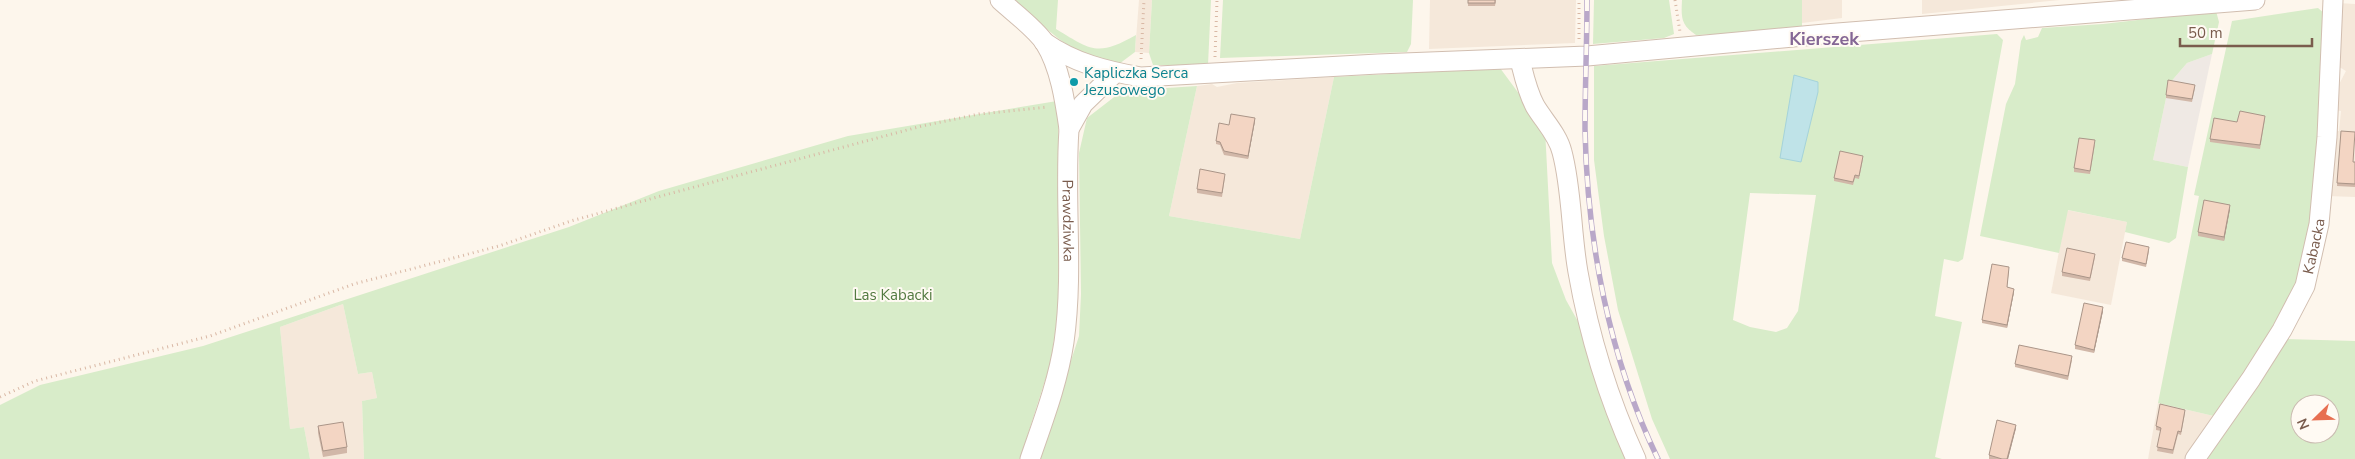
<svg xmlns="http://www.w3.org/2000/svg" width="2355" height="459" font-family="'Nunito Sans',sans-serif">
<rect width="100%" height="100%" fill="#fdf6ec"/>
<g fill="#f5e8da">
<polygon points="1139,0 1152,0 1149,53 1135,52"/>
<polygon points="1430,0 1576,0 1575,43 1429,49"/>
<polygon points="1802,0 1842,0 1842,18 1802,23"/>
<polygon points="1922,0 2060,0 1922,14"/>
<polygon points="2338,3 2355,4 2355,197 2327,196 2335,131 2339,131 2341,111 2335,110 2336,90 2346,71 2336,65"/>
<polygon points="1334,77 1300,239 1169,216 1197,86 1212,84 1217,87 1237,83"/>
<polygon points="2067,210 2127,222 2111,305 2051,293"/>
<polygon points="343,304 358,374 372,372 377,398 362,401 364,459 310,459 304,427 290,429 280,327"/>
<polygon points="2158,403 2218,417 2188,459 2148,459"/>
</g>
<polygon fill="#efe9e4" points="2212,54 2188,167 2153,160 2169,84 2187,63"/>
<g fill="#d8ecc9" fill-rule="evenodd">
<path d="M1011 0H1058L1056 29C1091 50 1097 57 1136 35L1135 52 1119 64 1081 54 1059 39Z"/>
<polygon points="1152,0 1211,0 1208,65 1153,65 1149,53"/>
<polygon points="1223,0 1413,0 1411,44 1407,52 1220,58"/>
<polygon points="1594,0 1669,0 1674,34 1664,38 1593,44"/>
<path d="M1682 0H1802V30L1696 35C1681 25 1681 18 1682 0Z"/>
<polygon points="2318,8 2325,14 2318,167 2298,293 2218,417 2158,403 2199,196 2194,195 2232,21"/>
<polygon points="2216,11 2219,22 2212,54 2187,63 2169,84 2153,160 2188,167 2176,238 2169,243 2125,232 2127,222 2068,210 2059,253 1980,236 2006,104 2015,84 2021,41 2024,35 2026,40 2038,37 2042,28 2103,24"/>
<path d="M1997 34 2003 40 1963 259 1958 262 1944 259 1935 316 1962 322 1935 457 1942 459H1670L1652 419 1618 310 1604 236 1594 160V66ZM1750 193 1816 195 1798 311 1787 328 1776 332 1750 327 1733 320Z"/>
<polygon points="1500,68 1545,129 1552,263 1566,300 1580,325 1626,459 1039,459 1079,336 1081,294 1079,153 1087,118 1122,91 1197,86 1169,216 1300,239 1334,77"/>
<polygon points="1057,101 1065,270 1050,365 1020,459 364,459 362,401 377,398 372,372 358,374 343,304 280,327 290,429 304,427 310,459 0,459 0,405 40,385 203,346 569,227 659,191 848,136"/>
<path d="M2286 339 2355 341V459H2205ZM2300 404H2330V434H2300Z"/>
</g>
<polygon fill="#bfe3e8" stroke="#a5d3da" points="1794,75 1818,82 1818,92 1801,162 1780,158"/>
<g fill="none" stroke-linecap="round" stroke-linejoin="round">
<g stroke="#d1beb0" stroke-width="21">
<g id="minor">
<path id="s1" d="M1000 0C1013 12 1036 29 1045 43 1060 67 1065 101 1069 129 1064 200 1074 272 1064 342 1058 382 1043 421 1030 459"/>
<path d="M1044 42C1074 63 1106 71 1141 77L1378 64 1587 56 1825 34 2255 0"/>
<path d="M1520 60C1524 76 1527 91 1535 106 1544 121 1558 135 1562 152 1572 189 1571 233 1578 272 1589 335 1609 400 1636 459"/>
<polyline points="1069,129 1083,104 1115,73"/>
<path id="s2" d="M2195 459 2251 379 2282 330 2305 286 2319 224 2327 137 2333 0"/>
</g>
</g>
<g stroke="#d9b8a5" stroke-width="3" stroke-dasharray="1 4" stroke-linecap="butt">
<polyline points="1675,0 1680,32"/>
<polyline points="1579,39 1579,0"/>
<polyline points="1215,57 1217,0"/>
<polyline points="1141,59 1144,0"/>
<polyline points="0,397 35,381 210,336 354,284 499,246 571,221 661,196 922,126 979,114 1048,107"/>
</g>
<use href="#minor" stroke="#fff" stroke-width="19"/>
<g stroke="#b9a8c9" stroke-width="5.5">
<path id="rail" d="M1587 0C1587 43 1585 86 1585 129 1587 241 1609 358 1658 459"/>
</g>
<use href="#rail" stroke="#fffaf3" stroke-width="4" stroke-dasharray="11" stroke-linecap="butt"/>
</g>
<g fill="#d1b7a8">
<polygon points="1468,0 1496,0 1495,6 1468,6"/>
<polygon points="2195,88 2192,102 2166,98 2166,95"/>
<polygon points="2265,119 2260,149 2210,142 2210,139 2237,122"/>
<polygon points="1255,121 1248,159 1224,155 1220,145 1216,144 1216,141 1229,125"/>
<polygon points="2341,131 2353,162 2355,162 2355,187 2337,186"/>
<polygon points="2095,144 2090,174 2074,172 2074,168"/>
<polygon points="1863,159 1859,179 1855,178 1853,185 1834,181 1834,178"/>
<polygon points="1225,177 1222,197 1197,193 1197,189"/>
<polygon points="2230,209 2224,241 2198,236 2198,232"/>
<polygon points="2149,251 2146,267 2122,261 2122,258"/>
<polygon points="2095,257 2090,281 2062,276 2062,272"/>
<polygon points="2009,271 2007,287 2014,292 2007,328 1982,323 1982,320"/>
<polygon points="2103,311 2094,353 2075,349 2075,345"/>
<polygon points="2072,360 2068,380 2015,367 2015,364"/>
<polygon points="2185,413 2181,435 2178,434 2173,454 2157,451 2161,431 2156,430 2156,426"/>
<polygon points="318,426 347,447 347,453 323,457 318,433"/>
<polygon points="2016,428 2008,459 1989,459 1989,455"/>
</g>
<g fill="#aa9588">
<polygon points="1255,118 1255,121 1248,159 1248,156"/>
<polygon points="2230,205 2230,209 2224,241 2224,237"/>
<polygon points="2014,289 2014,292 2007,328 2007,325"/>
<polygon points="2103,307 2103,311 2094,353 2094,350"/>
<polygon points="2016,425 2016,428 2008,459 2007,459"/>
</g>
<g fill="#f3d5c3" stroke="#aa9588">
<rect x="1468" y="0" width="27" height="3"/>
<polygon points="2168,80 2195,85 2192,99 2166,95"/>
<polygon points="2240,111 2265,116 2260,145 2210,139 2214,118 2237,122"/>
<polygon points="1231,114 1255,118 1248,156 1224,151 1220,142 1216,141 1219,123 1229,125"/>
<polygon points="2341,131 2355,132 2353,162 2355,162 2355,184 2337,183"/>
<polygon points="2079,138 2095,140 2090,171 2074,168"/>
<polygon points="1840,151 1863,156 1859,176 1855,175 1853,182 1834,178"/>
<polygon points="1200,169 1225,174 1222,193 1197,189"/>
<polygon points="2204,200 2230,205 2224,237 2198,232"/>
<polygon points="2126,242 2149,247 2146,264 2122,258"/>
<polygon points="2067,248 2095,254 2090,278 2062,272"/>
<polygon points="1992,264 2009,267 2007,287 2014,289 2007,325 1982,320"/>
<polygon points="2084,303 2103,307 2094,350 2075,345"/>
<polygon points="2019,345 2072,356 2068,376 2015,364"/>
<polygon points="2160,404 2185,410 2181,432 2178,431 2173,450 2157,447 2161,428 2156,426"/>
<polygon points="1997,420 2016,425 2007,459 2002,459 1989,455"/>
<polygon points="343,422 347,447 323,451 318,426"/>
</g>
<circle fill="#0f9aa8" stroke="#fffaf3" stroke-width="2" cx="1074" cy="82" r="5"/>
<g text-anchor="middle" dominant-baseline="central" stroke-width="4" stroke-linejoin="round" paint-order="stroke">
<g font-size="15" fill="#0d838f" stroke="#fffaf3" text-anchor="start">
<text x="1084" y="73">Kapliczka Serca<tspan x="1084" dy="17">Jezusowego</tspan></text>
</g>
<g font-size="15" fill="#7a5c4d" stroke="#fffaf3">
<text stroke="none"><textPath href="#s1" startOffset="244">Prawdziwka</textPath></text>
<text stroke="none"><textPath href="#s2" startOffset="246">Kabacka</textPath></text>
</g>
<g font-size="15" fill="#537a41" stroke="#fffaf3">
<text x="893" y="295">Las Kabacki</text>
</g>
<g font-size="18" font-weight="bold" fill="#846695" stroke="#fffaf3">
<text x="1824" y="39">Kierszek</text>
</g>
</g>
<g transform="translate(2315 419) rotate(247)"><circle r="24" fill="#fffaf3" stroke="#cabbb1"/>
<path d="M0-4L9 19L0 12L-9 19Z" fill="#e76f51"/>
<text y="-8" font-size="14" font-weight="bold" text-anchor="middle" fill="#7a5c4d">N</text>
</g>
<path d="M2180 38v8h132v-8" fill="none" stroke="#7a5c4d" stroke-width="2.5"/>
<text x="2188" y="38" font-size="15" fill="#7a5c4d" stroke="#fffaf3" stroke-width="4" paint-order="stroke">50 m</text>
</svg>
